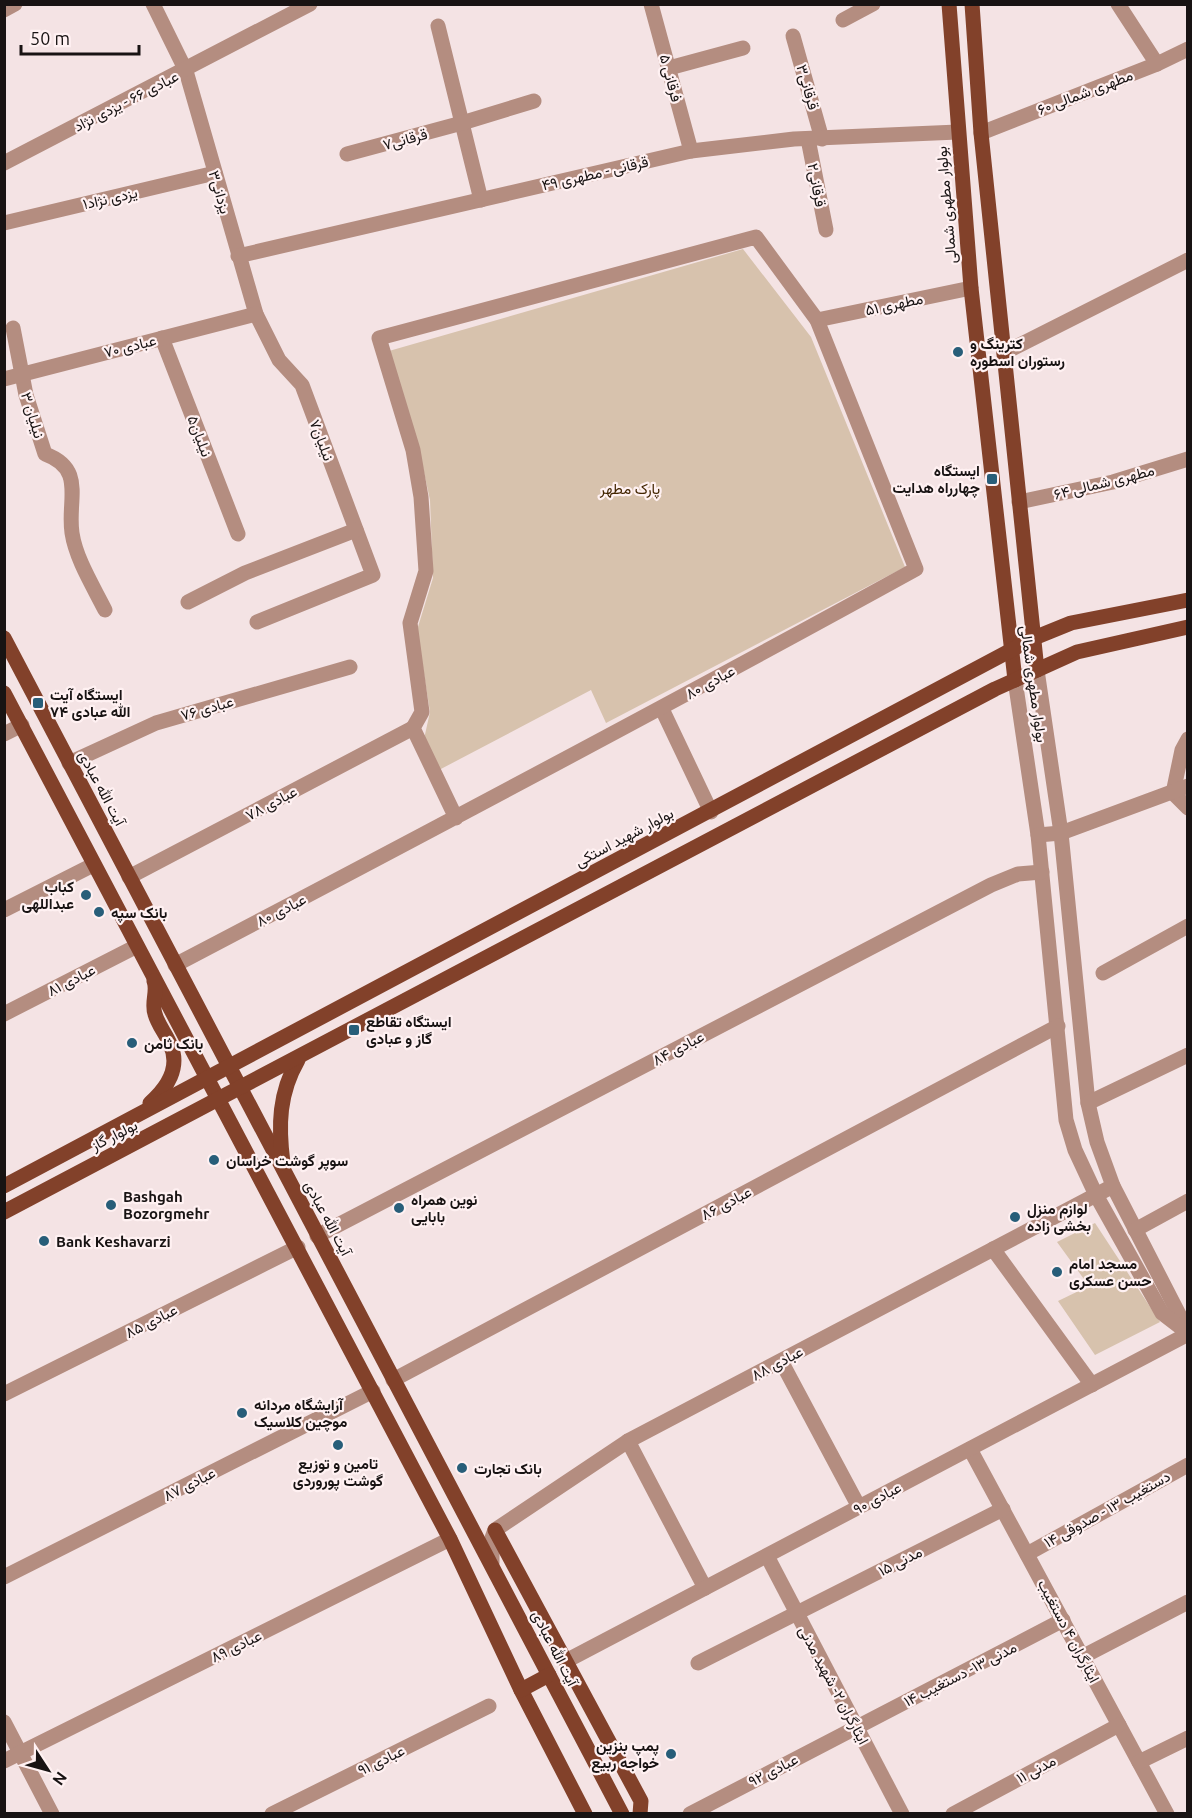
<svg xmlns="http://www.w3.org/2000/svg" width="1192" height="1818" font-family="Ubuntu,Vazirmatn,sans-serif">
<rect width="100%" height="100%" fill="#f4e3e4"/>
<g fill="#d7c2ad">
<polygon points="743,249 811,337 905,567 606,723 591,690 439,770 424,739 430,712 417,630 433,578 430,500 420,454 389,351"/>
<polygon points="1095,1223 1160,1322 1095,1355 1058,1301 1089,1286 1057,1242"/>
</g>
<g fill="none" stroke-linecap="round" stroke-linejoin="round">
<g stroke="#b48d80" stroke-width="15">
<polyline points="153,4 186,71 256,314 279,360 302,385 373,575 257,622"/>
<polyline points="651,4 691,151"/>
<polyline points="1118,4 1157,64"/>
<polyline points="4,10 15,4"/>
<polyline points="843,20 873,4"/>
<polyline points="438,26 481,200"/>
<polyline points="793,36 822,139"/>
<polyline points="669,68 743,48"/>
<polyline points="981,133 1157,64 1188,49"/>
<polyline points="808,139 826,230"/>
<polyline points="347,154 462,123 534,101"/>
<polyline points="4,163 310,4"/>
<polyline points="4,223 215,173"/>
<polyline points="238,256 691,151 794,139 958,132"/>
<polyline points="817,320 971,288"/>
<path d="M13 328 26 395 45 454C86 469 67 500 72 533 76 559 93 586 105 610"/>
<polyline points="162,338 238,534"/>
<polyline points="1004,353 1188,260"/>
<polyline points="4,379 256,314"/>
<polyline points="1019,502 1113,482 1188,459"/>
<polyline points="188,602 245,573 356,530"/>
<polyline points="1037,670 1061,833 1088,1103 1097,1142 1113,1186 1186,1328"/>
<polyline points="1015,680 1038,835 1066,1120 1075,1150 1096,1195 1162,1313 1188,1333"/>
<polyline points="662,709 711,812"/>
<polyline points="4,734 22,725"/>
<polyline points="69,763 156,723 350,667"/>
<polyline points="1173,793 1182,750 1188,739"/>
<polyline points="1173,793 1188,808"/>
<polyline points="1038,835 1061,833 1188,786"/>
<polyline points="129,877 413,728"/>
<polyline points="4,910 93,865"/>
<path d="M175 965C423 835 671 704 916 569L817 320 756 237 379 338 413 450 421 497 426 571 410 623 422 712 413 728 456 818"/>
<polyline points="1103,973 1188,926"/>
<polyline points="4,1014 137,946"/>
<polyline points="1088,1103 1188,1055"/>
<polyline points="1135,1230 1188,1201"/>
<polyline points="317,1236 991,885 1018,874 1042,872"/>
<polyline points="993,1249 1092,1385"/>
<polyline points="781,1361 859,1507"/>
<polyline points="393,1380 1058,1026"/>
<polyline points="4,1394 298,1247"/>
<polyline points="628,1441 705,1588"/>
<polyline points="970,1449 1167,1814"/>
<polyline points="1027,1554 1188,1465"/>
<polyline points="767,1556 902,1814"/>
<polyline points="492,1563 492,1538 495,1530 628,1441 1113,1186"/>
<polyline points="4,1577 373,1391"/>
<polyline points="1082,1657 1188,1602"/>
<polyline points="566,1661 1188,1334"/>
<polyline points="698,1663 1003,1509"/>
<polyline points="4,1722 52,1814"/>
<polyline points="4,1761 450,1539"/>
<polyline points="1139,1762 1188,1738"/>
<polyline points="272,1814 489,1706"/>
<polyline points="690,1814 1063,1620"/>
<polyline points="953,1814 1119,1725"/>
</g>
<g stroke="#82412a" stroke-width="15">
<polyline points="949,4 971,288 1015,680"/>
<polyline points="972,4 981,133 1037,670"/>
<polyline points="4,638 622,1814"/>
<polyline points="4,693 450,1539 521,1690 585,1814"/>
<path d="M150 1103C167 1088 181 1067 170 1044 166 1034 158 1025 155 1014 151 1003 158 991 154 981"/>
<path d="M283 1163C278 1125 279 1093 298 1060"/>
<polyline points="4,1186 1034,638 1071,623 1188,600"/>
<polyline points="4,1212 995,689 1077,652 1188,627"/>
<polyline points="495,1530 641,1801 640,1814"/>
<polyline points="521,1690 549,1675"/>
</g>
</g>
<g fill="#285e79" stroke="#fff1f2" stroke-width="2">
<circle cx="958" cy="352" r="6"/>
<rect x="986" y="473" width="12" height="12" rx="3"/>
<rect x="32" y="697" width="12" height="12" rx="3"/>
<circle cx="86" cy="895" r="6"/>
<circle cx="99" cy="912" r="6"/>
<rect x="348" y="1024" width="12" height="12" rx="3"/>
<circle cx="132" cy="1043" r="6"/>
<circle cx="214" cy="1160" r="6"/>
<circle cx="111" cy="1205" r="6"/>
<circle cx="399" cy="1208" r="6"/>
<circle cx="1015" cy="1217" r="6"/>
<circle cx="44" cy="1241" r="6"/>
<circle cx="1057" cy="1272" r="6"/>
<circle cx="242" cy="1413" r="6"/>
<circle cx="338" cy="1445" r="6"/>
<circle cx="462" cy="1468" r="6"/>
<circle cx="671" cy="1754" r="6"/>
</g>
<g text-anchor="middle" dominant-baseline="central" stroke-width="4.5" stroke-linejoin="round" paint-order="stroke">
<g font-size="15" fill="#181313" stroke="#fff1f2">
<text transform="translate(671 78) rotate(75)">فرقانی ۵</text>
<text transform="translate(808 87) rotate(74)">قرقانی۳</text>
<text transform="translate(1085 92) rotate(-21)">مطهری شمالی ۶۰</text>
<text transform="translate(126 101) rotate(-27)">عبادی ۶۶ - یزدی نژاد</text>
<text transform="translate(405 139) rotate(-15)">قرقانی۷</text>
<text transform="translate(595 173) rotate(-13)">قرقانی - مطهری ۴۹</text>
<text transform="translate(817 185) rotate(79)">قرقانی۲</text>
<text transform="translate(220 192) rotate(74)">یزدانی۳</text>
<text transform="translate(110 198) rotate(-13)">یزدی نژاد۱</text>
<text transform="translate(946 205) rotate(-95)">بولوار مطهری شمالی</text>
<text transform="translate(894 304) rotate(-12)">مطهری ۵۱</text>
<text transform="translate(130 346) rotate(-14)">عبادی ۷۰</text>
<text transform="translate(33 415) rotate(73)">نیلیان ۳</text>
<text transform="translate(200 436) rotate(69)">نیلیان۵</text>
<text transform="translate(322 440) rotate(69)">نیلیان۷</text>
<text transform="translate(1104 482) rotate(-14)">مطهری شمالی ۶۴</text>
<text transform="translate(710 682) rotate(-29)">عبادی ۸۰</text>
<text transform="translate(1034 684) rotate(82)">بولوار مطهری شمالی</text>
<text transform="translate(207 708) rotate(-16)">عبادی ۷۶</text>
<text transform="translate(102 788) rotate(62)">آیت الله عبادی</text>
<text transform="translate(271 803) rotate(-28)">عبادی ۷۸</text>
<text transform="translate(624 837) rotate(-28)">بولوار شهید استکی</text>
<text transform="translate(281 910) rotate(-27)">عبادی ۸۰</text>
<text transform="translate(71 980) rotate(-27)">عبادی ۸۱</text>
<text transform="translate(678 1048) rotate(-28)">عبادی ۸۴</text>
<text transform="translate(114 1135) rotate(-27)">بولوار گاز</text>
<text transform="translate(726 1203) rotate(-28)">عبادی ۸۶</text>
<text transform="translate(328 1218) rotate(62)">آیت الله عبادی</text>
<text transform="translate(151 1321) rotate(-27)">عبادی ۸۵</text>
<text transform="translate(777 1363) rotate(-28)">عبادی ۸۸</text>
<text transform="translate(189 1484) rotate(-27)">عبادی ۸۷</text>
<text transform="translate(877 1498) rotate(-28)">عبادی ۹۰</text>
<text transform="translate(1107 1509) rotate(-29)">دستغیب ۱۳ - صدوقی ۱۴</text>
<text transform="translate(900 1561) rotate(-27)">مدنی ۱۵</text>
<text transform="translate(1069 1631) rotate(62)">ایثارگران ۴ دستغیب</text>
<text transform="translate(236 1646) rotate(-26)">عبادی ۸۹</text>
<text transform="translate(555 1648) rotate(63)">آیت الله عبادی</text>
<text transform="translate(960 1674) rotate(-27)">مدنی ۱۳- دستغیب ۱۴</text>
<text transform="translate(834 1685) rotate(62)">ایثارگران ۲- شهید مدنی</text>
<text transform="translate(381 1760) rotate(-26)">عبادی ۹۱</text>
<text transform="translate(1036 1769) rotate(-28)">مدنی ۱۱</text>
<text transform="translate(773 1770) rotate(-27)">عبادی ۹۲</text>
</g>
<g font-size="15" font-weight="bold" fill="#181313" stroke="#fff1f2" text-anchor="start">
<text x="970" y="343">کترینگ و<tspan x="970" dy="17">رستوران اسطوره</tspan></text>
<text x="980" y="470" text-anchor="end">ایستگاه<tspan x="980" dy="17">چهارراه هدایت</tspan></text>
<text x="50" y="694">ایستگاه آیت<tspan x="50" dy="17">الله عبادی ۷۴</tspan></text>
<text x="74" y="886" text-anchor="end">کباب<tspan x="74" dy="17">عبداللهی</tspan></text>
<text x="111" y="912">بانک سپه</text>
<text x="366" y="1021">ایستگاه تقاطع<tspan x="366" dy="17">گاز و عبادی</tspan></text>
<text x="144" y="1043">بانک ثامن</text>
<text x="226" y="1160">سوپر گوشت خراسان</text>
<text x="123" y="1196">Bashgah<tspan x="123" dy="17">Bozorgmehr</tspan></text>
<text x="411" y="1199">نوین همراه<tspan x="411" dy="17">بابایی</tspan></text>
<text x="1027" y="1208">لوازم منزل<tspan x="1027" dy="17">بخشی زاده</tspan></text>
<text x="56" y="1241">Bank Keshavarzi</text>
<text x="1069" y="1263">مسجد امام<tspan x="1069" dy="17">حسن عسکری</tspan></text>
<text x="254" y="1404">آرایشگاه مردانه<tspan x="254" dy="17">موچین کلاسیک</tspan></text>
<text x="338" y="1463" text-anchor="middle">تامین و توزیع<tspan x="338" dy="17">گوشت پوروردی</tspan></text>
<text x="474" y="1468">بانک تجارت</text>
<text x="659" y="1745" text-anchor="end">پمپ بنزین<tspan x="659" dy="17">خواجه ربیع</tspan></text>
</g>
<g font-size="15" fill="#422500" stroke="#fff1f2">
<text x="630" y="488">پارک مطهر</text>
</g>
</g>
<rect width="1192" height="1818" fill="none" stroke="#181313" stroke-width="12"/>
<g transform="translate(48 1770) rotate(126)" stroke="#fff1f2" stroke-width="4.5" paint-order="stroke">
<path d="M0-4.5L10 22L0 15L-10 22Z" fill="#181313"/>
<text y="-9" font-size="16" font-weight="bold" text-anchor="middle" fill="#181313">N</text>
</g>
<path d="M21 45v9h118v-9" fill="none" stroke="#181313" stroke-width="3"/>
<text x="30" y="45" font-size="18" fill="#181313" stroke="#fff1f2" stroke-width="4.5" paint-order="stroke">50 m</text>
</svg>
